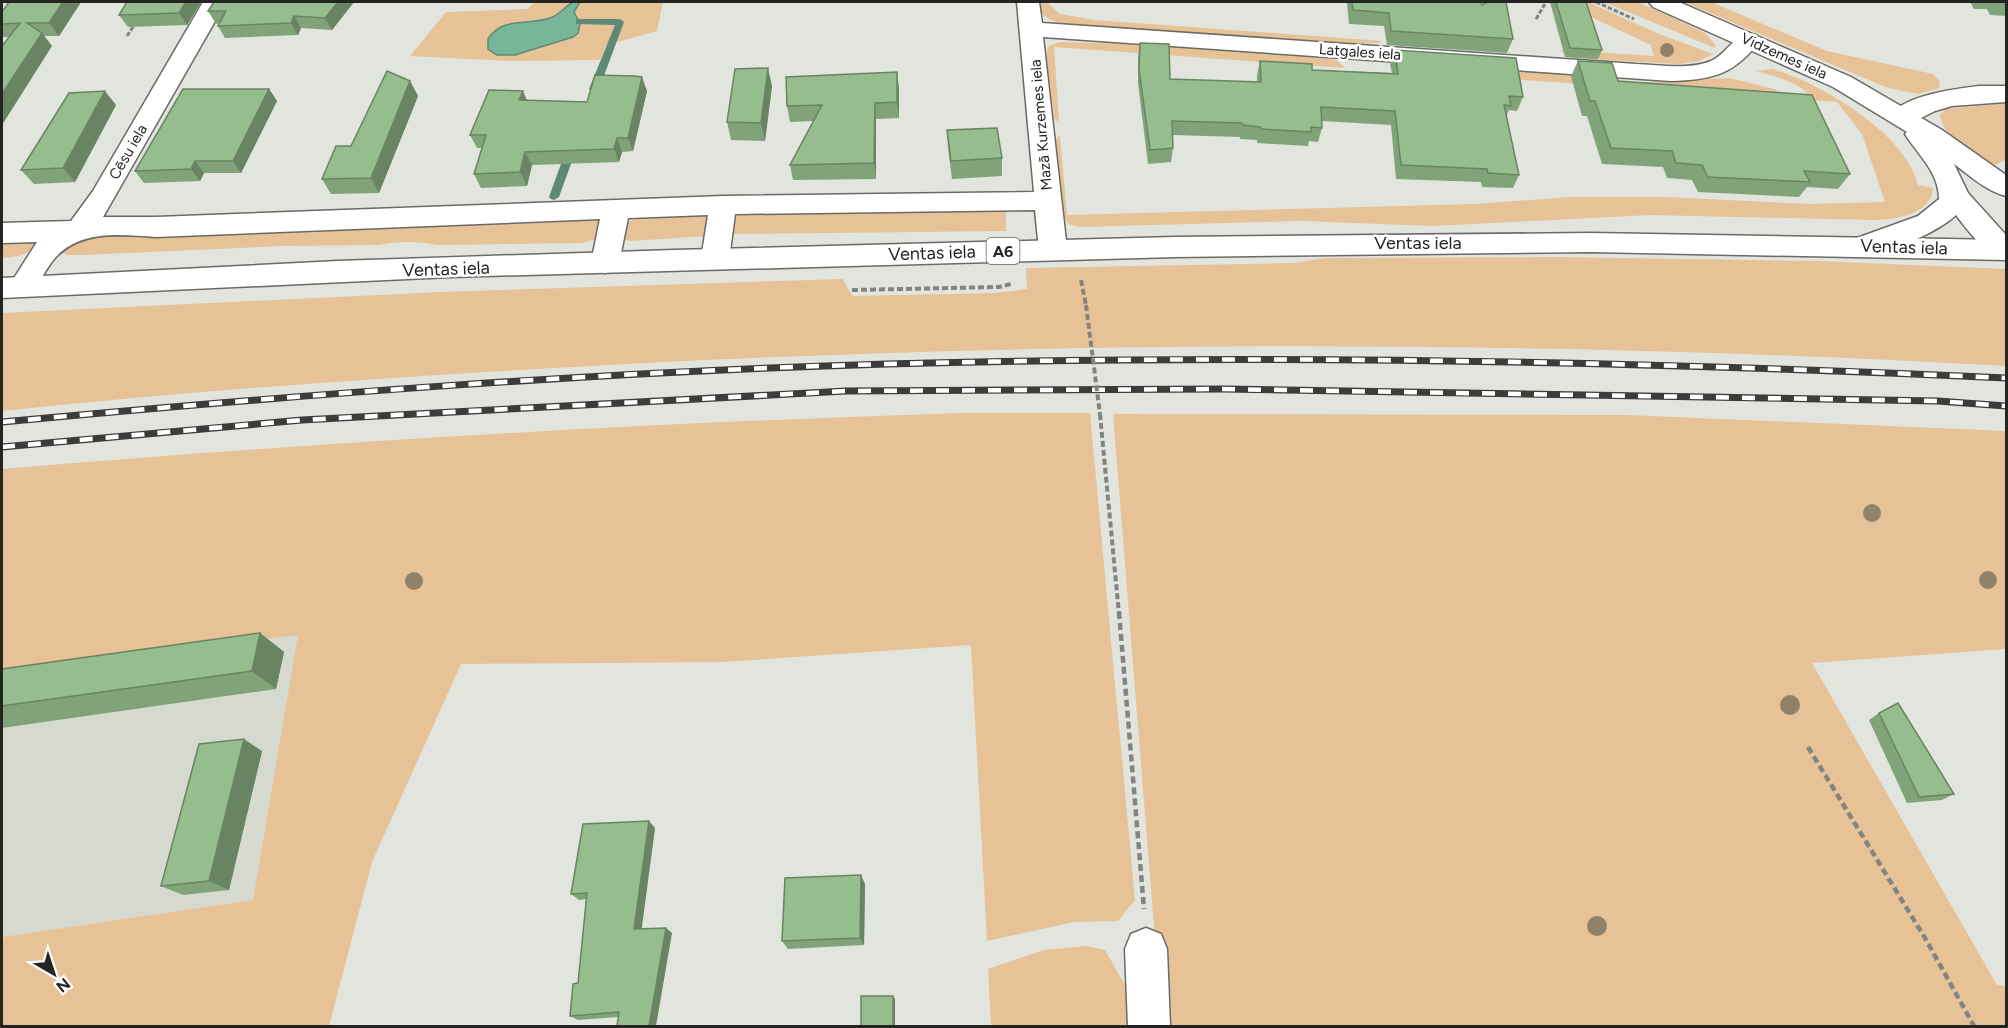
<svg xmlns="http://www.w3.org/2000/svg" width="2008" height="1028" font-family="Figtree,sans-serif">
<rect width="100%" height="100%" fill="#e2e4de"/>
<polygon fill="#d6d9cd" points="298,635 254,900 2,937 2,670"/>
<g fill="#e7c297">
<path d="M535 2H573C564 7 560 15 550 18 527 26 503 16 488 39L505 56 560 42 580 24 574 12 580 2H663L657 31 606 45 600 60 510 61 410 56 446 12 527 9Z"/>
<path d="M1038 2H1047L1060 14 1094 20 1382 41 1379 43 1339 44 1075 26C1059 23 1039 20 1038 2Z"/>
<polygon points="1559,2 1588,2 1659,34 1713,54 1699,61 1679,64 1571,58 1560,50 1654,56 1651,45"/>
<polygon points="1604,2 1638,2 1695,28 1707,35 1715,45 1715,48"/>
<polygon points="1684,2 1711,2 1827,51 1933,74 1940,82 1939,88 1918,94 1888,88"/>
<path d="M1059 42 1174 45 1303 56 1336 60 1346 68 1054 47 1059 122 1054 118C1054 103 1041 55 1049 46Z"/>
<path d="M1772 69C1821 83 1906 134 1918 185L1933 188C1931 215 1894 220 1873 220L1650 215 1433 226 1301 221 1079 227 1070 225 1062 215 1055 140 1060 135 1067 215 1474 204 1571 197H1664L1810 204 1885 202 1862 134 1837 102 1812 100C1803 81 1774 77 1756 71Z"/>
<polygon points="1508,70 1575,74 1608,86 1467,76"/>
<polygon points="1730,78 1774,89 1786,96 1645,89 1645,82"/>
<path d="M2006 103V160L1990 167C1974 153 1943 137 1940 115L1946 109Z"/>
<polygon points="922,209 1006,211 1006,231 731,234 731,219 739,215"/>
<polygon points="706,215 713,217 708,236 631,241 623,239 625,224 635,219"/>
<path d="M593 218 601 220 599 238 583 243 437 245C418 241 398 241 379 245L281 246 83 255H67L60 250 90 234Z"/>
<path d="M25 240 34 242 35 246C27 256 14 257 2 258V241Z"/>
<path d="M1556 257 1818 261 2006 269V366C1506 338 1005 340 504 371 337 381 169 393 2 411V313L441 292 843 279 852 296 995 293 1027 289 1026 268 1294 263 1325 258Z"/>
<path d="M963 413H1090L1135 900 1118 921 1074 922 987 941 971 645 722 662 461 664 372 862 329 1026H2V937L253 900 298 635 2 670V469C322 442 642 423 963 413Z"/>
<polygon points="1113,414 1627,415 2006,431 2006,649 1812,663 1997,985 2006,986 2006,1026 1162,1026"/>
<polygon points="1086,946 1105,950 1132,997 1136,1026 991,1026 988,969 1044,950"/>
</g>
<path fill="#77b698" stroke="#5e8a75" stroke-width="1.5" d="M573 2H580L574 12 580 24 578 33 573 37 515 55H497L488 49V39C503 16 527 26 550 18 560 15 564 7 573 2Z"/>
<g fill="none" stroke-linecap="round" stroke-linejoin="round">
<g fill="#5e8a75" fill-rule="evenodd">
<polygon points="579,19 620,19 624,22 599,89 594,92 589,89 615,25 576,24 576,20"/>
<polygon points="571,147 576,150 559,197 554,200 551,199 549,197 566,150"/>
</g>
<g stroke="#6a6b66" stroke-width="3">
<g id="minor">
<path d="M203 2H226L103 217H156L723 196 1034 192 1017 2H1039L1042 23 1636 64C1659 65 1689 70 1711 61 1729 53 1735 30 1756 35L1760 40C1736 74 1712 80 1671 81L1043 37 1067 250 1063 257 1053 260 1043 257 1039 250 1035 210 735 214 729 259 725 266 715 269 705 266 701 259 708 215 628 218 619 263 615 270 605 273 595 270 591 263 600 219 156 237C122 235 81 229 55 258 46 268 40 282 33 293L23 296 13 293 9 286 37 242 2 243V223L71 221 93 191Z"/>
<path d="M1979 86H2006V102L1952 106 1935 111 1911 123 1902 125 1893 123 1889 117C1903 95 1955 89 1979 86Z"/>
<polygon points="1146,928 1161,934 1167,949 1170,1026 1128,1026 1125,949 1131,934"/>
</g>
</g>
<g stroke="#6a6b66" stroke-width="3">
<path id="major" d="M1649 2H1679L1851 77 1942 130 2006 175V196C1986 191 1970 176 1954 164L1968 193 2006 235V260C1986 255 1969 232 1956 215 1938 232 1881 259 1857 252L1853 245 1857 238 1918 216 1939 199C1939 172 1918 155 1905 134L1907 132 1833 87 1653 7Z"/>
</g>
<g stroke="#6a6b66" stroke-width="3">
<polygon id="highway" points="1591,233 2006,240 2006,260 1591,252 1175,257 450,277 2,298 2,278 338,261 674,250 1175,237"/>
</g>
<g stroke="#838480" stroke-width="3" stroke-dasharray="4.5 2" stroke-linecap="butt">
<polyline points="1596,2 1634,19"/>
<polyline points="1536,19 1546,2"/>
<polyline points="127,36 135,24"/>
</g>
<g stroke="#838480" stroke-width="4" stroke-dasharray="6 3" stroke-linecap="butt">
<polyline points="1081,280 1086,305"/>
<polyline points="852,290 999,287 1011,284"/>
<polyline points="1100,414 1119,614"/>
</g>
<g stroke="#838480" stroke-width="4.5" stroke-dasharray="7 4" stroke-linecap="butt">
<polyline points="1119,612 1144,909"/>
<polyline points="1808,747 1925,938 1974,1026"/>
</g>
<use href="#minor" fill="#fff" fill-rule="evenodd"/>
<use href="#major" fill="#fff" fill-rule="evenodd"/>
<use href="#highway" fill="#fff" fill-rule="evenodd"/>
<g stroke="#3c3c3a" stroke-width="7">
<g id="rail">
<path d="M2 422C296 395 592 372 887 364 1260 354 1633 361 2006 378"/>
<polyline points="2,447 302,420 846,391 1223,389 1938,401 2006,406"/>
</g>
</g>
<use href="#rail" stroke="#fff" stroke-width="4.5" stroke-dasharray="13" stroke-linecap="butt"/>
<polyline stroke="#838480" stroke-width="4" stroke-dasharray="6 3" stroke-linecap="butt" points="1086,305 1100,414"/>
</g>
<g fill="#908269">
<circle cx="1667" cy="50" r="7"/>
<circle cx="1872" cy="513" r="9"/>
<circle cx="1988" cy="580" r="9"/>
<circle cx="414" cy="581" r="9"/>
<circle cx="1790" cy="705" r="10"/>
<circle cx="1597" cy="926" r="10"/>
</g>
<g fill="#81a37a">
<polygon points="9,2 81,2 59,36 44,36 52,46 9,37 3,37 2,35 2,12"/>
<polygon points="127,2 201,2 187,25 128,27 119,15"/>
<polygon points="214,2 354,2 332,30 301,28 298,35 225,38 218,26 219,23 216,24 208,11"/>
<polygon points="1347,2 1481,2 1482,5 1513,39 1507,53 1387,45 1384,26 1349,24"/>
<polygon points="1550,2 1586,2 1602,50 1598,59 1565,57"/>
<polygon points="1970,2 2007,2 2007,16 1990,15 1987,9 1974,9"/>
<polygon points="1140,43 1170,79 1257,82 1257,75 1260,61 1312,70 1392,73 1390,64 1395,50 1523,97 1517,111 1509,110 1506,117 1519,175 1513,188 1482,187 1481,182 1396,179 1391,125 1322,121 1322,128 1318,142 1309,141 1308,146 1257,143 1257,140 1240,139 1240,137 1173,135 1173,148 1171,162 1148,164 1138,83 1138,57"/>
<polygon points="1578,61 1618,81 1850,174 1838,189 1807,187 1799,197 1698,192 1692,180 1667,178 1663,167 1602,164 1587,116 1582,116 1571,76"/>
<polygon points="410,81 418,96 379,193 331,194 322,179"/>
<polygon points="772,86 765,141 731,140 727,122"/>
<polygon points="899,88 899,118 876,119 876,179 793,180 790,165 813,121 790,122 787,106"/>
<polygon points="269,89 277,101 241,173 204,173 200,181 144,183 135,171"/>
<polygon points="647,91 633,151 622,152 619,162 532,165 527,186 481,188 474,174 482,148 477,148 470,135 527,101 587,102"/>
<polygon points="116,105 75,182 34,184 21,170"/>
<polygon points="947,130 1002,158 1002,176 952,179 948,148"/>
<polygon points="260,633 284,652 276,689 2,728 2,669"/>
<polygon points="1879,713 1954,794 1942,800 1907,803 1869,720"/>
<polygon points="262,751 229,890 183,895 161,886"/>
<polygon points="655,828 641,929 666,928 672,933 618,1017 578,1020 570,1016 578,983 586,899 579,900 571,894"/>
<polygon points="865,884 864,945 788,949 782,941"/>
</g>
<g fill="#698463">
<polygon points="63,2 81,2 59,36 49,23"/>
<polygon points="186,2 201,2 187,25 179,13"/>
<polygon points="338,2 354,2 332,30 325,18"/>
<polygon points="294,16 301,28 298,35 291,23"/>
<polygon points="42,33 52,46 2,125 2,94"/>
<polygon points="768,68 772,86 765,141 761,123"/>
<polygon points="897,72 899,88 899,118 897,102"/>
<polygon points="642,77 647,91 633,151 628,138"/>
<polygon points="410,81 418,96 379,193 371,178"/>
<polygon points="269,89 277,101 241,173 233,161"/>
<polygon points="105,91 116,105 75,182 63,168"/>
<polygon points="523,91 529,105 519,100"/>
<polygon points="875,103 876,119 876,179 874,163"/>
<polygon points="617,138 622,152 619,162 614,149"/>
<polygon points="525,152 532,165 527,186 520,172"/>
<polygon points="195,161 204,173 200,181 191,169"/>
<polygon points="260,633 284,652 276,689 252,671"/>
<polygon points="244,739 262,751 229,890 209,881"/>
<polygon points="649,821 655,828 641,934 634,929"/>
<polygon points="861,875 865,884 864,945 860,938"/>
<polygon points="666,928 672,933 656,1026 649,1026"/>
<polygon points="893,996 895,999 895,1026 893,1026"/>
</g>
<g fill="#96bd8e" stroke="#698463" stroke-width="1.5">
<polygon points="9,2 63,2 49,23 27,23 42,33 2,94 2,46 20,23 2,24 2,12"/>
<polygon points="127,2 186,2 179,13 119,15"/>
<polygon points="214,2 338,2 325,18 294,16 291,23 218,26 226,11 208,11"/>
<polygon points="1352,2 1481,2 1482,5 1488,2 1506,2 1513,39 1391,31 1389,13 1353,10"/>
<polygon points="1556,2 1586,2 1602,50 1570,48"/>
<polygon points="1140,43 1169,44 1170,79 1261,82 1260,61 1312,64 1312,70 1398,74 1395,50 1516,58 1523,97 1509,96 1511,106 1504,105 1519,175 1488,173 1487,169 1401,165 1395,111 1321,107 1322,128 1311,127 1311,132 1261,129 1260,127 1243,125 1242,123 1172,121 1173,148 1150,150 1139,69"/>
<polygon points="1578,61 1612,63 1618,81 1812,95 1850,174 1804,171 1810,182 1708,177 1702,165 1676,163 1672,151 1611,148 1595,101 1590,101"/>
<polygon points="768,68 761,123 727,122 735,69"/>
<polygon points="387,71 410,81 371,178 322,179 336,146 351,146"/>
<polygon points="897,72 897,102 875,103 874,163 790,165 822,105 787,106 786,77"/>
<polygon points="595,75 635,76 642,77 628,138 617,138 614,149 525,152 520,172 474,174 486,135 470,135 489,90 523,91 519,100 587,102"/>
<polygon points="183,89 269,89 233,161 195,161 191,169 135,171"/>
<polygon points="105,91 63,168 21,170 69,93"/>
<polygon points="997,128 1002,158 951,161 947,130"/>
<polygon points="260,633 252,671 2,706 2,669"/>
<polygon points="1898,703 1954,794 1919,797 1879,713"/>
<polygon points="244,739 209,881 161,886 199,744"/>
<polygon points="649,821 634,929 666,928 649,1026 617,1026 619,1012 570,1016 573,984 578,983 587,893 571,894 583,824"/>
<polygon points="861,875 860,938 782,941 785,878"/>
<rect x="861" y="996" width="32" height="30"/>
</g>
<g text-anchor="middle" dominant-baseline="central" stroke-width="5" stroke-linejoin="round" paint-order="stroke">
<g font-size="15" fill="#242422" stroke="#fff">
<text transform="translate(1360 52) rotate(4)">Latgales iela</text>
<text transform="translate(1784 56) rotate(24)">Vidzemes iela</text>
<text transform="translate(1041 125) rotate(-95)">Mazā Kurzemes iela</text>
<text transform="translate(128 152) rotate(-60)">Cēsu iela</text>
</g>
<rect fill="#fff" stroke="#666664" stroke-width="1.5" x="986.5" y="238" width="33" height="26" rx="4.5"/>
<g font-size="16" font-weight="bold" fill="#242422">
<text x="1003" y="251">A6</text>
</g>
<g font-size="18" fill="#242422" stroke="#fff">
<text x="1418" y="243">Ventas iela</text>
<text transform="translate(1904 247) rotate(2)">Ventas iela</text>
<text transform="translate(932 253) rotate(-2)">Ventas iela</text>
<text transform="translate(446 269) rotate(-2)">Ventas iela</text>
</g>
</g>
<rect width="2008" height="1028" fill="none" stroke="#242422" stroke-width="6"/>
<g transform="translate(54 974) rotate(141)" stroke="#ffffff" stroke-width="4.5" paint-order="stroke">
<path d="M0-4.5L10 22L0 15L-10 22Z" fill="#242422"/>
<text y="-9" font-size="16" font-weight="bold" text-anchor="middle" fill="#242422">N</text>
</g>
</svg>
